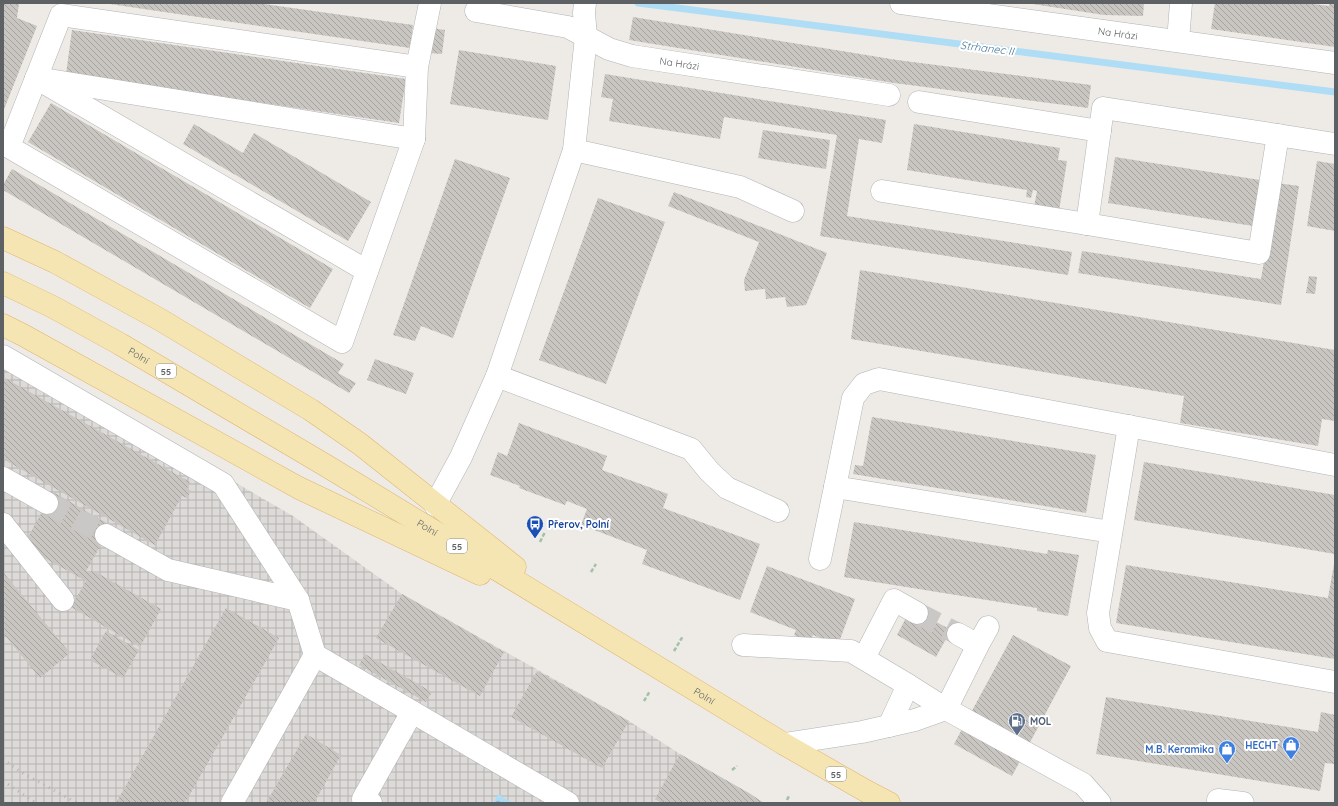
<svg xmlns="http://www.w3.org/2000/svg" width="1338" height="806" font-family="Quicksand,sans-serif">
<defs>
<pattern id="industrial-grid" width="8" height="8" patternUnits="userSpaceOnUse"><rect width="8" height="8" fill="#dddad8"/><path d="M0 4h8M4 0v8" fill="none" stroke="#b6b4b3"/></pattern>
<pattern id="water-ripples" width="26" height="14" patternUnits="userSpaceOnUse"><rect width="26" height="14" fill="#afddf5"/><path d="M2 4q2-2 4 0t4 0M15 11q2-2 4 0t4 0" fill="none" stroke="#92b7ca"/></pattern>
<pattern id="building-back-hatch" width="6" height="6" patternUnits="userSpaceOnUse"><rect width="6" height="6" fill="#c9c6c2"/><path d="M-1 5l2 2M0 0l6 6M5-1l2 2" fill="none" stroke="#a6a4a1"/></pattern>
</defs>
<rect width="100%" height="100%" fill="#eeebe6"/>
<polygon fill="url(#industrial-grid)" points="3,346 91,399 293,516 402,594 629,721 680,754 764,803 3,803"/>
<polygon fill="url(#water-ripples)" points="498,794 513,803 493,803"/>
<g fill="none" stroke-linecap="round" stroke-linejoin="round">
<polyline stroke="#afddf5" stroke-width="7" points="638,3 1335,92"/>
</g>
<g fill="url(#building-back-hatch)">
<polygon points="3,3 19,3 17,18 37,26 3,112"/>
<polygon points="103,3 257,3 413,25 410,48"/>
<polygon points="1026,3 1144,3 1143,16 1104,15"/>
<polygon points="1215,3 1306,3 1329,6 1329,3 1335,3 1335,47 1211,29"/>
<polygon points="633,17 897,60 1091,85 1088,108 894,83 629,40"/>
<polygon points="431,28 445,30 442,54 428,53"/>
<polygon points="72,30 406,79 399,123 66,74"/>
<polygon points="459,50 556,66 548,120 450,104"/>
<polygon points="605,74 886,120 882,143 859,139 847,216 1072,252 1068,275 820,236 837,135 724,117 720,139 609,121 613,99 601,97"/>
<polygon points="51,103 333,269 310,308 28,142"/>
<polygon points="194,124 243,153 254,133 371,202 348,241 183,144"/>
<polygon points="914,124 1060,148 1058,160 1067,161 1059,211 1034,207 1037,191 1033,190 1031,198 1026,197 1027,190 907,170"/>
<polygon points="763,130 830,140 826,169 758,158"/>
<polygon points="1115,157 1260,180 1253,226 1108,203"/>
<polygon points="455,159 510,178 453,338 421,326 415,341 393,335"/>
<polygon points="1317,161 1335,164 1335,231 1307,226"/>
<polygon points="12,169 344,364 338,373 356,383 349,393 3,190 3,185"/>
<polygon points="1277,183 1299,186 1281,305 1078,273 1082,251 1261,279"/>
<polygon points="674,192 827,253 806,305 787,307 785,297 766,299 765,289 745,291 744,280 759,242 668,206"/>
<polygon points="598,198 665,222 606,384 539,360"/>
<polygon points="860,270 1335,350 1335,421 1322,419 1318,446 1180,423 1184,396 851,339"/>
<polygon points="1309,276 1317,277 1315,294 1306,293"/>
<polygon points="375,359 414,373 406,394 367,380"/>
<polygon points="3,377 190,482 187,489 191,491 187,498 182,496 155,545 3,459"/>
<polygon points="872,417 1096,455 1086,513 853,474 855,465 863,466"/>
<polygon points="519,423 607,456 602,470 668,494 663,508 760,544 740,600 642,564 647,550 581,525 587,509 567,501 565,505 519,488 520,486 490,475 498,452 507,456"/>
<polygon points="1144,462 1335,495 1335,554 1134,520"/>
<polygon points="53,492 112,526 86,571 90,573 92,570 161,609 140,647 71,607 86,581 23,546"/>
<polygon points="854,522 1047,554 1048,550 1079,555 1068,616 1037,611 1037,608 844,577"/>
<polygon points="1334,564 1335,659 1116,623 1126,565 1328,598"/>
<polygon points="767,566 855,599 838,645 813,635 810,642 794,635 796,630 750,612"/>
<polygon points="3,572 70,653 40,678 3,633"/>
<polygon points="402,594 504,652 480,696 376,638"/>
<polygon points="226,608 279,638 185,803 116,803"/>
<polygon points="911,608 951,630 936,657 897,635"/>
<polygon points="106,631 139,650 123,678 90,660"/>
<polygon points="1013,635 1071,666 1012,776 954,744"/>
<polygon points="365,654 432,692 426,702 359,665"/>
<polygon points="537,671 629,721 602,768 511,717"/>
<polygon points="1106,697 1318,732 1321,712 1335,715 1335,764 1325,763 1320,791 1096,754"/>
<polygon points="306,734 341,755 314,803 266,803"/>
<polygon points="680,754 749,793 764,803 662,803 655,799"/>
</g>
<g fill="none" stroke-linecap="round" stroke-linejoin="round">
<g stroke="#cac8c6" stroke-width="22" stroke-dasharray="22 11" stroke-linecap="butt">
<polyline points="47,503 106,535"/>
<polyline points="917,613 958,634"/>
</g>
<g stroke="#b1b3b6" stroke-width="23">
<g id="minor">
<polyline points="585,3 584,13 586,37 574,150 497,376 691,449 709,471 727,488 778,511"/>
<path id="s1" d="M901 3 1335 63"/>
<path id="s2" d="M476 11 568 27 609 49 632 56 889 95"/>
<polyline points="1178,41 1181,3"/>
<polyline points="417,67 61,15 9,147 342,342 414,139 417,67 430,3"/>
<polyline points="36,78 367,271"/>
<polyline points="49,80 414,139"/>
<polyline points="919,102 1100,131"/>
<polyline points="574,150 740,187 793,211"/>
<polyline points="882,191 1087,224 1259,253 1278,135"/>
<polyline points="1087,224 1103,108 1335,144"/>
<polyline points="3,356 223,484 298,600"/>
<polyline points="1129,426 1098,613 1100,628 1107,641 1335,682"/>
<polyline points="3,478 47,503"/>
<polyline points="435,505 461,457 497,376"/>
<polyline points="3,524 63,600"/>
<polyline points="1111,532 835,487 853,398 864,384 879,379 1335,465"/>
<polyline points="106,535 168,570 298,600 315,655 568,803"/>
<polyline points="820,559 835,487"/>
<polyline points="958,634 978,645"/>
<polyline points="743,645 851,651 908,685 889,726"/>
<polyline points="864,658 894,600 917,613"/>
<polyline points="908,685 946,709 978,645 988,627"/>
<polyline points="784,744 862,732 915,720 946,709 1083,784 1100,803"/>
<polyline points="1218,800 1243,803"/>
<polyline points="232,803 315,655"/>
<polyline points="371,803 363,799 412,712"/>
</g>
</g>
<g stroke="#e1b56c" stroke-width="23">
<g id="major">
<polyline points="3,238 55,262 159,319 311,410 360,444 515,567"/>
<path id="s3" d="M3 283 53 307 120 344 325 465 784 744 866 791 889 803"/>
<polyline points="3,325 23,335 299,488 480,574"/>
</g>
</g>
<g stroke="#9fc3a6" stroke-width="2.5" stroke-dasharray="4 2" stroke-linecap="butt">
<polyline points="540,542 545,532"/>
<polyline points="591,572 596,564"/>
<polyline points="674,651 683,636"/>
<polyline points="644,701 650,691"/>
<polyline points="732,770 737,766"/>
<polyline points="787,800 789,796"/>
</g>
<use href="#minor" stroke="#fff" stroke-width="22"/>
<use href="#major" stroke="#f5e5b3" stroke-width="22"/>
<g stroke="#b3b4b4" stroke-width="3" stroke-dasharray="1 5" stroke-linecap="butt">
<polyline points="3,759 19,771 77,803"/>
<polyline points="3,781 36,803"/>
</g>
</g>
<defs>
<g id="bus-pin" transform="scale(0.9)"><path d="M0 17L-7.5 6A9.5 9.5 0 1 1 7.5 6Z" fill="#1a4fb4" stroke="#fff"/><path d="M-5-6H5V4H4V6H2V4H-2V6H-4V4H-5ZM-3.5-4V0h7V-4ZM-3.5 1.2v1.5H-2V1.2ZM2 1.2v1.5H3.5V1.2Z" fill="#fff"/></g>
<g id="fuel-pin" transform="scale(0.9)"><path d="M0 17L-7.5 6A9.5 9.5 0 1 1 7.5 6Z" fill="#5c6f8a" stroke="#fff"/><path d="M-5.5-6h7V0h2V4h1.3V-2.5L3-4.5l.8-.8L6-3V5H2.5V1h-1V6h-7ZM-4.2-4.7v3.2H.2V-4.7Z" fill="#fff"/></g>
<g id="shop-pin" transform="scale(0.9)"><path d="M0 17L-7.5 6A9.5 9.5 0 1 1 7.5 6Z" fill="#3f7fe0" stroke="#fff"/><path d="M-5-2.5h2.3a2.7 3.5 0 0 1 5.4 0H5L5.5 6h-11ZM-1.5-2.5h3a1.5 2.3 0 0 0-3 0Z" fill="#fff"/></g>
</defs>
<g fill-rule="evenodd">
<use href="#bus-pin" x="535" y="524"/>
<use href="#fuel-pin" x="1017" y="721"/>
<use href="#shop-pin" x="1291" y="745"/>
<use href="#shop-pin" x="1227" y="749"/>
</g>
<g text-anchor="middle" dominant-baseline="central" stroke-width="4" stroke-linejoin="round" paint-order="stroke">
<g fill="#fff" stroke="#8e9092" stroke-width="1">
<rect x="156" y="364" width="20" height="14" rx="3"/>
<rect x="447" y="539" width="20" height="14" rx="3"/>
<rect x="826" y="767" width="20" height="14" rx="3"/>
</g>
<g font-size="9" font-weight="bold" fill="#5d6164">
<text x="166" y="371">55</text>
<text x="457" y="546">55</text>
<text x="836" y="774">55</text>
</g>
<g font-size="10" fill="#5d6164" stroke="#fff">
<text stroke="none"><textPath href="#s1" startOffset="219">Na Hrázi</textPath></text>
<text stroke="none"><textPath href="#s2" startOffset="212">Na Hrázi</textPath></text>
<text stroke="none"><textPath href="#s3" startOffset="154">Polní</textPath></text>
<text stroke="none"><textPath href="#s3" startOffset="490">Polní</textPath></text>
<text stroke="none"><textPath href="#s3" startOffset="814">Polní</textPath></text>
</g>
<g font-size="10" font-weight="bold" fill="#164399" stroke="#fff" text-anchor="start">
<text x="548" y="524">Přerov, Polní</text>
</g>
<g font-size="10" font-weight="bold" fill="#4e5e75" stroke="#fff" text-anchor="start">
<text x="1030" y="721">MOL</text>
</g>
<g font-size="10" font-weight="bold" fill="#366cbe" stroke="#fff" text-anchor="end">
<text x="1278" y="745">HECHT</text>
<text x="1214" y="749">M.B. Keramika</text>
</g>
<g font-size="11" font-style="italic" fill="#4a7a9d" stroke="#fff">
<text transform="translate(987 48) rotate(7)">Strhanec II</text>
</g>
</g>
<rect width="1338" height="806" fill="none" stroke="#5d6164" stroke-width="8"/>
</svg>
